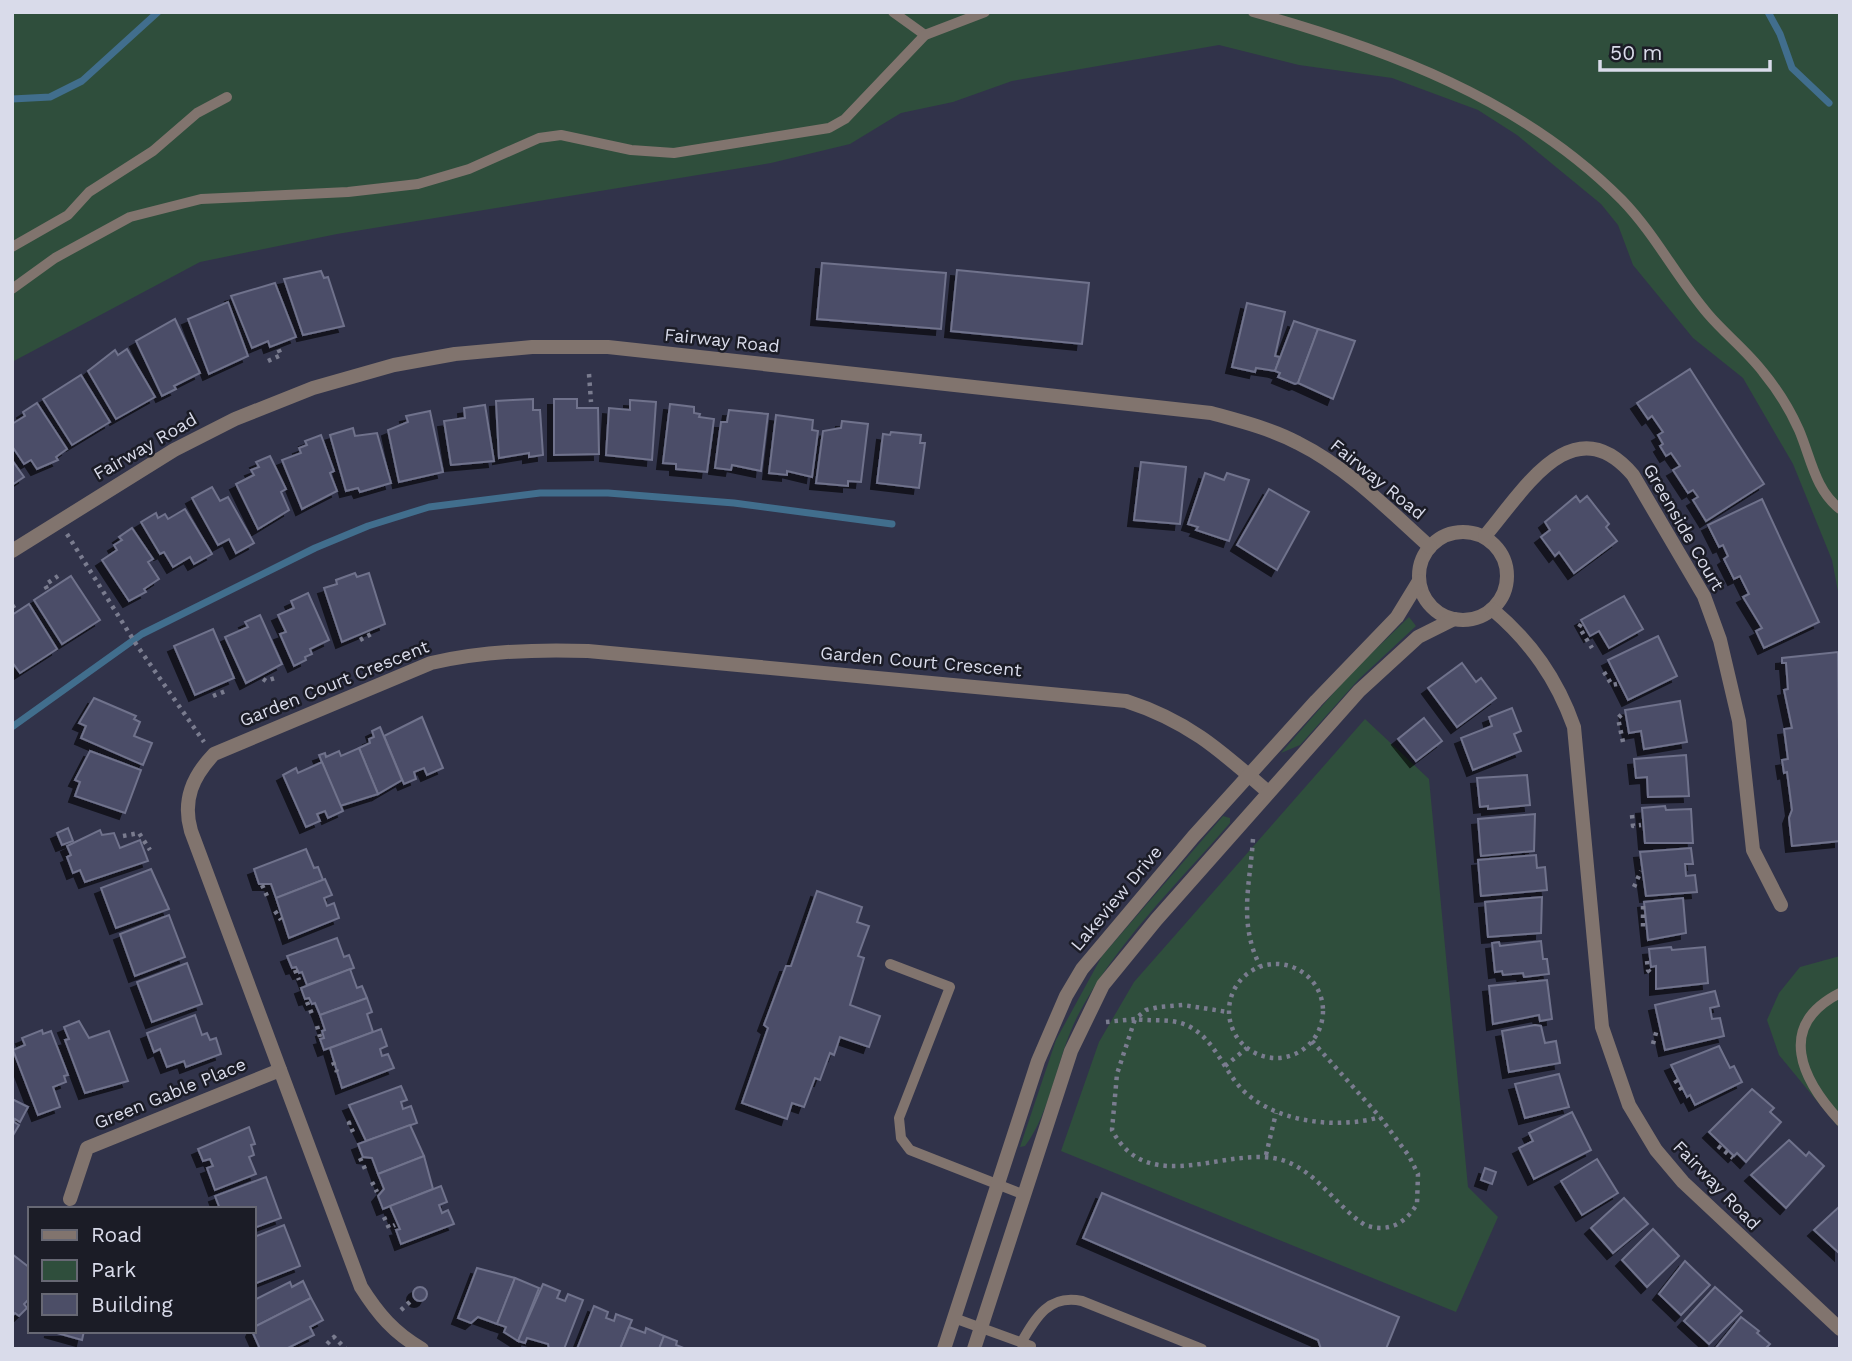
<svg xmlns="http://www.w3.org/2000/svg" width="1852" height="1361" font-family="'Work Sans',sans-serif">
<defs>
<filter id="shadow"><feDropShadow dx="-6" dy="6" stdDeviation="0" flood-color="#0009"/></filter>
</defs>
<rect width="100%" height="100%" fill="#31334a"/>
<g fill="#2f4e3c">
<polygon points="12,12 1840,12 1840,602 1832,560 1793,464 1743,378 1693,338 1633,265 1618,225 1601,204 1517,135 1478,110 1392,78 1299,65 1219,45 1012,81 953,102 901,113 850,144 771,163 337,234 200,262 12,362"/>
<polygon points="1409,617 1416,626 1359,679 1300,745 1281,753 1351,673"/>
<polygon points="1365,719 1429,779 1468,1187 1498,1217 1456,1312 1061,1151 1099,1042 1134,982"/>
<path d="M1223 816 1230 818V823C1176 885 1115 944 1077 1017 1057 1057 1051 1112 1025 1146L1020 1147 1056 1040 1102 956Z"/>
<polygon points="1840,956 1840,1129 1779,1055 1767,1020 1779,993 1800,967"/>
</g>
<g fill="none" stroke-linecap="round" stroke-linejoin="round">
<g stroke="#416e8d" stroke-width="7">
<polyline points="1768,12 1780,34 1792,68 1829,103"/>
<polyline points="12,99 50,97 82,81 158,12"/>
<polyline points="12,727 142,634 315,548 368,526 429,507 540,493 608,493 734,503 892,524"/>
</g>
</g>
<g fill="#4c4e67" stroke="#6f728c" stroke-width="2" filter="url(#shadow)">
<polygon points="822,263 946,273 941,329 817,319"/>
<polygon points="957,270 1089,283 1082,344 951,331"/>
<polygon points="321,271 324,278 328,277 344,326 303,335 284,279"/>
<polygon points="275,283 296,337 270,347 268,341 252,348 231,296"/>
<polygon points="228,302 248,356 209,374 188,319"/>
<polygon points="1247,303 1285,312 1275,356 1280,357 1275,371 1256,368 1255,372 1232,367"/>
<polygon points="175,319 200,373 174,386 176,389 162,396 136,341"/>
<polygon points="1294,321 1318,329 1298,383 1295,384 1278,377 1280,373 1275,371"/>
<polygon points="1318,329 1355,341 1333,399 1298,383"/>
<polygon points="127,349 155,397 116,419 88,371 115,350 118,355"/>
<polygon points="1690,369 1764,484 1706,521 1693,500 1698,497 1693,490 1688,493 1673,470 1680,466 1671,453 1666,456 1660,446 1663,444 1658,435 1663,432 1652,416 1648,419 1637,403"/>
<polygon points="81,375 110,422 72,445 43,399"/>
<polygon points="533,399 533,410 540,410 543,455 529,457 529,453 499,458 496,401"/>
<polygon points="554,399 577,399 577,408 598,408 599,454 554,455"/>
<polygon points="630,400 656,402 652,460 606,455 609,408 630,410"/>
<polygon points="37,403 67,449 56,457 58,460 37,469 31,460 24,464 12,446 12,424 25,416 23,412"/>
<polygon points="670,404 694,407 694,413 700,414 699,417 714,419 707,472 676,469 676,464 663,463"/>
<polygon points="485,405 494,461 451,465 444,421 465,418 464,408"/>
<polygon points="729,410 768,414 761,471 732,465 731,470 715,468 721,422 727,422"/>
<polygon points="430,411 443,472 399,482 388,430 408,422 406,416"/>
<polygon points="776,415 813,420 812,430 818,431 812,477 787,471 787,475 769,473"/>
<polygon points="842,421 868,424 861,482 848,481 848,486 816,483 823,431 841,428"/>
<polygon points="353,428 355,436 377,433 391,483 360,492 358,488 346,491 330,435"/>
<polygon points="891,432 921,435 920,443 925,443 919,488 877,483 883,434 890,435"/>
<polygon points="321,435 334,471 330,473 337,491 302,509 282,460 301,453 299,448 307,445 305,441"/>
<polygon points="270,456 286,489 281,492 289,510 258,529 236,484 254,475 251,470 259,467 256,462"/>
<polygon points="12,460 24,477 12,485"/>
<polygon points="1141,462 1186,467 1180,524 1134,520"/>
<polygon points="1205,473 1224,480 1227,473 1249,480 1229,541 1196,530 1198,527 1188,524"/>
<polygon points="212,487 220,501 228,497 254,543 236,553 229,539 218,545 192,498"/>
<polygon points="1269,489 1309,512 1277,570 1237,545"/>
<polygon points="1576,496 1580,502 1587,496 1609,524 1606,527 1617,541 1574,573 1559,552 1555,556 1541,537 1550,530 1545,522"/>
<polygon points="1762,499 1819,622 1764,648 1756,631 1762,628 1743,597 1749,594 1740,576 1734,579 1724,559 1728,556 1723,545 1719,547 1708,525"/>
<polygon points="185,509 212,554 194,564 190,557 173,567 164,552 160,554 141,522 156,513 158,518 165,514 168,519"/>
<polygon points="132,528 153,559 148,562 159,579 144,589 146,592 129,601 102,560 117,550 114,545 122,540 119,537"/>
<polygon points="355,573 357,577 369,573 385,624 342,642 324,588 337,584 336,580"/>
<polygon points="71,576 100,620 62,644 34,600"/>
<polygon points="308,593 329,640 310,649 312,654 305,657 306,660 294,666 280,634 286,632 278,615 294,608 291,601"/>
<polygon points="1624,596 1643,629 1609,648 1599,631 1590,636 1581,620"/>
<polygon points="29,604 57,649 20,673 12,662 12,615"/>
<polygon points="260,615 282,664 246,683 225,637 248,627 245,622"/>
<polygon points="213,629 234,678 195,695 174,646"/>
<polygon points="1658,636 1677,676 1628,700 1608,660"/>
<polygon points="1838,652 1840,841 1792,846 1789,818 1792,810 1787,772 1784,773 1782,760 1788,759 1784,729 1792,728 1784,690 1788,689 1786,663 1782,663 1782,658"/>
<polygon points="1462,663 1476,682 1481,678 1496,698 1457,727 1428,688"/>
<polygon points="94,698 136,716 134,719 140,722 134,736 152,743 143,765 81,738 86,726 79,723"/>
<polygon points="1680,701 1687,742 1644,749 1641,731 1629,733 1625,710"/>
<polygon points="1512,708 1521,731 1514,734 1521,751 1473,770 1461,738 1492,726 1489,717"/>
<polygon points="422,717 443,768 427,775 424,768 414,772 416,779 404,784 384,736"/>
<polygon points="1424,718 1442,741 1416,761 1398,739"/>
<polygon points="380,727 402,780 378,794 359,748 370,743 369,739 374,737 372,731"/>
<polygon points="359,748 378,794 340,806 319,755 325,753 326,757 339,751 341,756"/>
<polygon points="90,751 141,770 125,813 75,796 80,782 75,780"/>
<polygon points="1686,755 1689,796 1648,797 1647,777 1636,778 1634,759"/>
<polygon points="322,762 343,811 328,818 325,811 317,814 320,821 306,827 283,775 296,768 298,773"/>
<polygon points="1527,775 1530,805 1488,809 1488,806 1480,807 1477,778"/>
<polygon points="1665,806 1666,810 1691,809 1693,843 1645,843 1642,808"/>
<polygon points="1535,814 1534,851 1481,856 1478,819"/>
<polygon points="68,828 73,841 62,845 57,833"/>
<polygon points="100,830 102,835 114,833 120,848 140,840 148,861 85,882 80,870 73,873 67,857 71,855 67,846"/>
<polygon points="1691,848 1693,864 1685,864 1686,876 1695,875 1697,892 1646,896 1640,852"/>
<polygon points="306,849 314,868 318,867 323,880 276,898 271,884 259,884 254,869"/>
<polygon points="1536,855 1537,868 1545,867 1547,890 1481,896 1478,860"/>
<polygon points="151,869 169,909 116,928 101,888"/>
<polygon points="325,879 332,895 324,898 327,906 334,903 339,918 289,938 276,898"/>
<polygon points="817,891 862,907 857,922 869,926 858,956 864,958 850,1005 880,1016 869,1047 840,1037 834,1055 830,1053 820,1080 815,1078 804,1107 792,1103 787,1119 742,1103 768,1028 764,1025 786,966 791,966"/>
<polygon points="1542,897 1541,933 1488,937 1485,902"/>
<polygon points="1683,898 1686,933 1648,940 1644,902"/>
<polygon points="169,915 185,957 135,976 120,934"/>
<polygon points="337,938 344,957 349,955 354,968 307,985 302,972 299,973 296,967 292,968 287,956"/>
<polygon points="1541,941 1543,959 1547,959 1549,974 1524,977 1523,973 1503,975 1502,971 1495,972 1492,943 1499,942 1500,946"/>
<polygon points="1671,947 1672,950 1705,947 1708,983 1656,989 1656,966 1651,967 1649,949"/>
<polygon points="187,963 202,1004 152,1022 137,982"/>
<polygon points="350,969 357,988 362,986 367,998 320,1015 315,1003 312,1004 309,998 305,999 301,988"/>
<polygon points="1547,980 1552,1019 1540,1021 1539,1015 1493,1024 1489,986"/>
<polygon points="1715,991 1719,1006 1710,1008 1712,1019 1720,1018 1724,1036 1665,1050 1655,1005"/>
<polygon points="367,998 372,1012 367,1014 373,1032 324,1050 320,1039 324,1038 322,1031 325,1030 320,1015"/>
<polygon points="195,1015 202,1035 207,1033 210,1040 216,1038 221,1054 186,1067 184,1061 167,1067 160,1049 154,1052 147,1033"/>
<polygon points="79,1021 89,1038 109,1031 128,1081 85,1093 65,1040 69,1039 64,1027"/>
<polygon points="1535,1025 1541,1026 1545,1043 1556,1041 1560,1063 1509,1072 1502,1031"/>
<polygon points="381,1029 387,1046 380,1049 382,1056 388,1054 394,1068 342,1088 330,1048"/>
<polygon points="42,1030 43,1034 51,1031 68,1075 64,1076 66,1082 53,1087 60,1107 38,1115 13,1050 25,1045 22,1038"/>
<polygon points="1719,1046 1730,1068 1734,1066 1742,1082 1695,1105 1690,1095 1687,1097 1671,1065"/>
<polygon points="1559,1074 1569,1107 1525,1118 1515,1084"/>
<polygon points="401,1086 407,1100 401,1102 403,1109 411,1106 417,1123 366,1141 349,1105"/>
<polygon points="1752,1089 1774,1108 1770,1112 1781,1122 1746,1162 1737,1153 1734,1156 1709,1132"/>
<polygon points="12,1099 28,1107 20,1122 15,1119 14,1122 19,1125 12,1137"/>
<polygon points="1572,1112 1591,1150 1534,1179 1519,1148 1533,1141 1529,1133"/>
<polygon points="410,1125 424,1156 378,1174 372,1158 363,1157 358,1144"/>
<polygon points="249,1127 255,1144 251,1145 254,1155 249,1157 256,1174 215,1190 207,1168 213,1166 210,1159 203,1161 198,1149"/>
<polygon points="1789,1140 1806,1156 1809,1152 1824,1166 1786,1208 1751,1175"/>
<polygon points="424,1156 433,1189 383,1209 378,1196 384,1189 378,1174"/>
<polygon points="1597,1159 1618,1193 1582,1215 1561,1181"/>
<polygon points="1485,1168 1496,1172 1492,1184 1481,1180"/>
<polygon points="266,1177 281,1218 254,1228 254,1209 220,1209 215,1196"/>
<polygon points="441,1186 447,1202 439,1205 442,1213 448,1210 454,1224 401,1244 396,1230 400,1229 390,1206"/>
<polygon points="1102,1193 1399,1317 1386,1349 1321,1349 1318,1340 1083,1238"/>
<polygon points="1624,1198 1648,1224 1613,1253 1591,1228"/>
<polygon points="1840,1206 1840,1254 1814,1230"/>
<polygon points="284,1225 300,1266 254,1284 254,1237"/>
<polygon points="1653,1229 1679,1256 1647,1287 1622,1260"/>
<polygon points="12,1254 30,1268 30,1298 24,1304 27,1308 19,1316 15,1313 12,1316"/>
<polygon points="1685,1261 1710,1285 1681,1315 1659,1294"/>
<polygon points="477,1268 515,1278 497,1324 478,1317 471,1323 458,1318"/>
<polygon points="515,1278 539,1288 518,1341 504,1332 506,1327 497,1324"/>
<polygon points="303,1281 311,1298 254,1327 254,1300 290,1282 292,1287"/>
<polygon points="543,1284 560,1291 557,1298 565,1301 568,1294 583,1300 564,1349 549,1349 548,1344 527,1338 525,1343 518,1341"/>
<polygon points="1715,1287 1742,1311 1709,1344 1684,1321"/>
<circle cx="420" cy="1294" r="7"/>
<polygon points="311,1298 323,1320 310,1327 314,1335 286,1349 260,1349 252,1331 254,1327"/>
<polygon points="594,1306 608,1312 606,1318 614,1321 616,1314 632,1320 620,1349 577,1349"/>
<polygon points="1741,1317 1759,1331 1757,1333 1770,1344 1765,1349 1715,1349"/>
<polygon points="629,1327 645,1333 646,1328 664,1336 659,1349 620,1349"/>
<polygon points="50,1331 84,1331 82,1340"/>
<polygon points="664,1336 677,1341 676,1345 686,1349 659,1349"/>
</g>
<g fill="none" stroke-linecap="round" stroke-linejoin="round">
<g stroke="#7a7c8f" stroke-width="4.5" stroke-dasharray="3.5 5" stroke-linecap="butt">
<polyline points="268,361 281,355 278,348"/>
<polyline points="589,374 591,402"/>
<polyline points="67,534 136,644 204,742"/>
<polyline points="47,589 45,585 58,576"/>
<polyline points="12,607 15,605"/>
<polyline points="1581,624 1579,627 1592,648"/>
<polyline points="360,640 375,632"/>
<polyline points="1604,672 1612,685 1617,684"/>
<polyline points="263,679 266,681 278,677"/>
<polyline points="213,696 228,690"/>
<polyline points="1623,742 1618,718 1623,713"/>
<polyline points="1632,815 1633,826 1641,825"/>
<polyline points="123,836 139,833 150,850"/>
<path d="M1253 839C1250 885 1238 922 1260 966"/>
<polyline points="262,885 267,896"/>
<polyline points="1634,887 1641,871"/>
<polyline points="1643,906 1643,931"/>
<polyline points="275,911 281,920"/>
<polyline points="1647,961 1648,970 1653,976"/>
<circle cx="1276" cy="1011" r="47"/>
<polyline points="295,970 299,980"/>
<polyline points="307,1002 312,1014"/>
<polyline points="1106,1022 1135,1019 1146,1010 1159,1007 1183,1005 1228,1012"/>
<polyline points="317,1026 320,1037"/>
<path d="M1312 1041 1380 1117 1409 1156 1418 1174 1417 1204C1405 1224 1388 1233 1365 1225 1337 1207 1318 1173 1285 1161 1231 1142 1149 1201 1112 1130L1117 1074 1135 1019C1155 1022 1174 1017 1192 1028 1214 1041 1223 1067 1239 1086 1270 1122 1336 1130 1380 1117"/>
<polyline points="1653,1044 1657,1029"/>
<polyline points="333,1062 337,1072"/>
<polyline points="1225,1066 1247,1048"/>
<polyline points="1675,1080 1683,1092"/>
<polyline points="353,1132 349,1123 355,1121"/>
<polyline points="1718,1146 1733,1158"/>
<polyline points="1266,1155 1276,1113"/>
<polyline points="360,1158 365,1169"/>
<polyline points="372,1182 377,1192"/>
<polyline points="384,1217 389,1228 395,1225"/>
<polyline points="401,1310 413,1299"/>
<polyline points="327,1344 334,1337 346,1349"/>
</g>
<g stroke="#81746e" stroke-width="10">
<polyline points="893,12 925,35"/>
<path d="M1253 12C1386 49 1522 99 1622 200 1655 234 1677 278 1708 314 1725 334 1747 351 1763 372 1777 389 1790 410 1799 430 1811 458 1815 490 1840 509"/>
<polyline points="12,247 68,215 89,192 153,151 197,113 227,97"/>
<polyline points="12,289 55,258 130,217 201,199 348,192 418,184 469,169 539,138 561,135 631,150 674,153 829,128 845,119 925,35 985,12"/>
<polyline points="890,964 950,987 899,1118 901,1138 910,1150 1022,1194"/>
<path d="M1840 993C1775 1026 1802 1080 1840 1121"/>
<polyline points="954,1318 1031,1346 1030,1349"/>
<path d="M1021 1343C1036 1317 1049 1294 1082 1301L1202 1349"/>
</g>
<g stroke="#81746e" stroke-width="14">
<circle cx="1463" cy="576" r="44"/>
<path d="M1485 536C1524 490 1573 405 1633 475L1704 596 1720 640 1739 721 1753 850 1781 905"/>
<path d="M12 551 174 450 235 419 313 388 394 365 455 354 532 347H608L1211 413C1240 421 1272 429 1298 443 1348 468 1389 510 1430 547"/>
<path d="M1492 609C1531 642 1557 679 1574 727L1602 1027 1629 1105 1656 1150 1683 1182 1840 1329"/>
<polyline points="70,1199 87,1148 280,1070"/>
<path d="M422 1349C394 1333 378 1314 361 1287L191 831C182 800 193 776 214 754L431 663C483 651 535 649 588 651L1126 701C1188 721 1220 750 1268 792"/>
</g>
<g stroke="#81746e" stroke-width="14">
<polyline points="944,1349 1038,1061 1066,996 1082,969 1193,837 1316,701 1397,617 1419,581"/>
<polyline points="974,1349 1071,1051 1103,985 1156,920 1359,691 1418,637 1454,619"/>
</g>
</g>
<g text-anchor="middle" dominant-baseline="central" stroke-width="5" stroke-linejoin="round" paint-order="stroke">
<g font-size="18" fill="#d9dbea" stroke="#1b1c26">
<text transform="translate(722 340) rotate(6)">Fairway Road</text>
<text transform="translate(145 446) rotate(-30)">Fairway Road</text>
<text transform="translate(1378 479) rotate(39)">Fairway Road</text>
<text transform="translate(1684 527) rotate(60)">Greenside Court</text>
<text transform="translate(921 661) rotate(5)">Garden Court Crescent</text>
<text transform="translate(334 683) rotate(-22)">Garden Court Crescent</text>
<text transform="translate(1116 898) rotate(-50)">Lakeview Drive</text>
<text transform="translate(170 1093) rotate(-22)">Green Gable Place</text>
<text transform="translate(1717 1185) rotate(46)">Fairway Road</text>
</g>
</g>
<rect width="1852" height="1361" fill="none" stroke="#d9dbea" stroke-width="28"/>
<rect x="28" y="1207" width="228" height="126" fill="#1b1c26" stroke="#676874" stroke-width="2"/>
<rect x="42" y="1230" width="35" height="10" fill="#81746e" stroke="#676874" stroke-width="2"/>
<text x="91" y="1242" font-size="21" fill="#d9dbea">Road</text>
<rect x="42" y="1260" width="35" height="21" fill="#2f4e3c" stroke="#676874" stroke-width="2"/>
<text x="91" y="1277" font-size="21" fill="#d9dbea">Park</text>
<rect x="42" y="1294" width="35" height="21" fill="#4c4e67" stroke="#676874" stroke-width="2"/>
<text x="91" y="1312" font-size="21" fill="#d9dbea">Building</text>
<path d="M1600 60v10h170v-10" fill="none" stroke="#d9dbea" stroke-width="3.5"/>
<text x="1610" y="60" font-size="21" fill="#d9dbea" stroke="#1b1c26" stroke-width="5" paint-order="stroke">50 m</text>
</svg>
